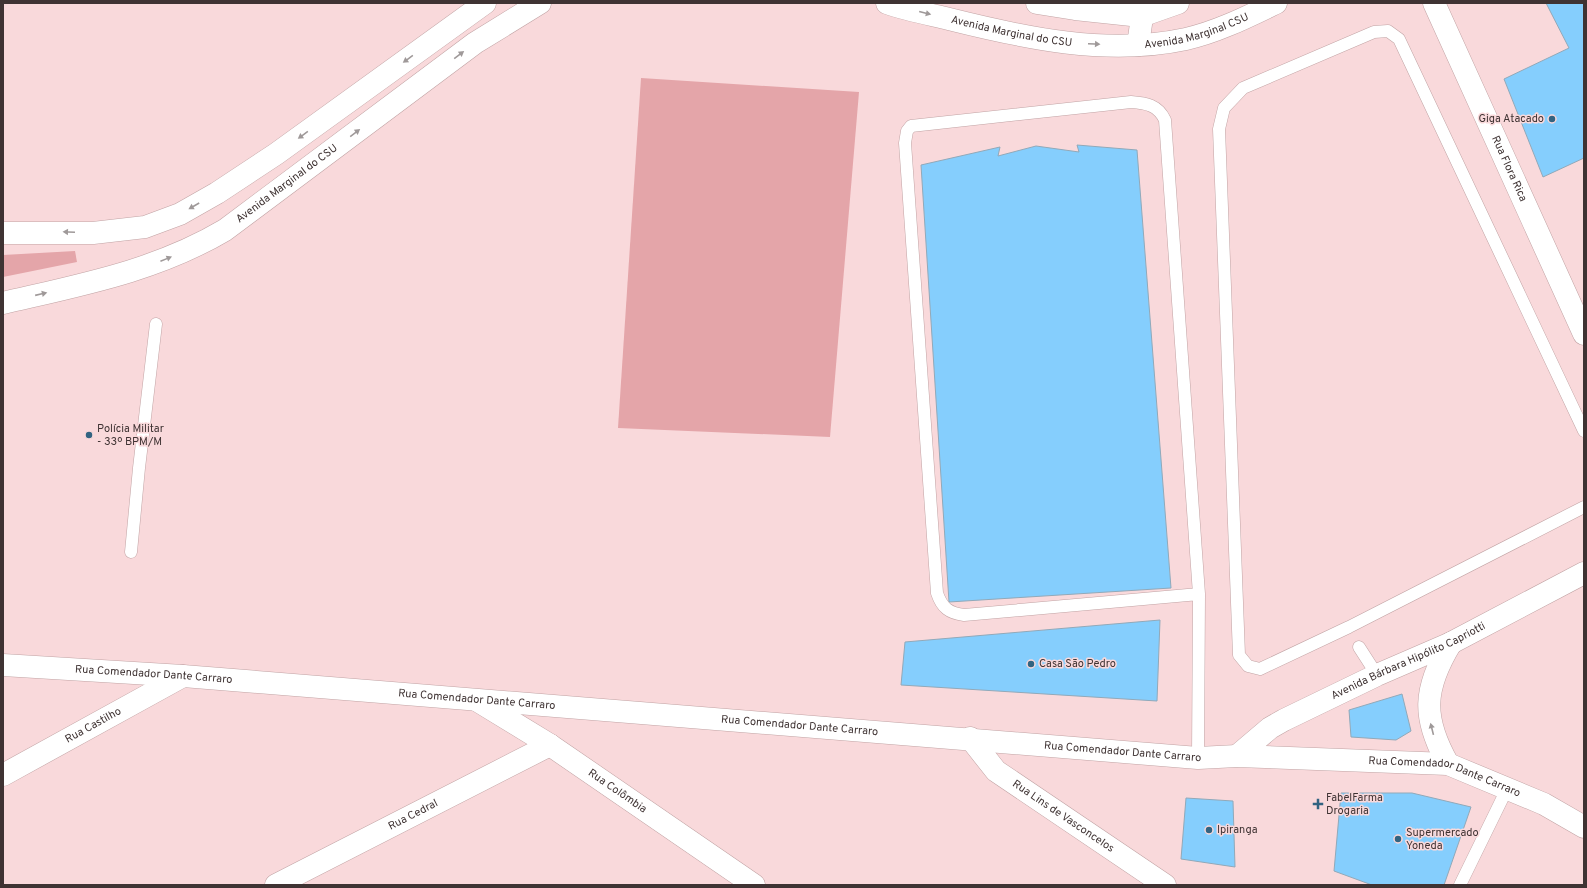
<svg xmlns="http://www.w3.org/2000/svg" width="1587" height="888" font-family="Overpass,sans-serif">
<rect width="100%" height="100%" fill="#f9d9db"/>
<g fill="#e4a5a9">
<polygon points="641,78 859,92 830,437 618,428"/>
<polygon points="75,251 77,262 3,277 3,255"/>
</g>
<g fill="#85cefd" stroke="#91a9b9">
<polygon points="1546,3 1584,3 1584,158 1543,177 1504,79 1569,48"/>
<polygon points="1077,145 1137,150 1171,588 949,602 921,165 1000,147 998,156 1036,146 1079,152"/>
<polygon points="1160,620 1157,701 901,685 905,642"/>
<polygon points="1402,694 1411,731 1396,740 1351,737 1349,710"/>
<polygon points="1341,793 1412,793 1471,807 1444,885 1372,885 1334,871"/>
<polygon points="1186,798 1233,801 1235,867 1181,859"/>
</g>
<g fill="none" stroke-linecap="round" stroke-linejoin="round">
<g stroke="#c1a3a4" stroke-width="13">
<g id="service">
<polyline points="1584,431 1399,39 1388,31 1374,32 1243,88 1224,108 1219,129 1239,655 1248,666 1260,669 1349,627 1584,507"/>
<polyline points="131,552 139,468 156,324"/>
<polyline points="1359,647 1377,675"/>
<path d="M1198 758 1199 594 1165 120C1158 105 1146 103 1131 102L911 126 907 131 905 143 937 593C942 608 949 613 964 615L1199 594"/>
<polyline points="1460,885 1507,789"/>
</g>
</g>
<g stroke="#c1a3a4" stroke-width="23">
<g id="minor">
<path id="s1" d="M1434 3 1584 334"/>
<polyline points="1138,45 1144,3"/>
<path id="s2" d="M478 701 550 745 754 885"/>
<path id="s3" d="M970 738 996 771 1165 885"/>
<path id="s4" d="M3 775 183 676"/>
<path id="s5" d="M276 885 550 745"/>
</g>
</g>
<g stroke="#c1a3a4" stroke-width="23">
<g id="tertiary">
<path id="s6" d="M3 665 183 676 1198 758 1237 756 1448 764 1544 804 1584 827"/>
<path id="s7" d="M1237 756 1270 728 1284 720 1377 675 1451 643 1584 573"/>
<path d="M1448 764C1422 718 1423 689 1451 643"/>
</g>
</g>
<g stroke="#c1a3a4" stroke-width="23">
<g id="secondary">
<path id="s8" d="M887 3C907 10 928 14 949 19 1025 38 1107 56 1186 39 1217 32 1247 17 1276 3"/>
<polyline points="1037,3 1075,9 1141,16 1178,3"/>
<polyline points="3,233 93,233 145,227 180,214 217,193 276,154 485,3"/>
<path id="s9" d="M3 303C80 285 156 271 225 230L475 43 540 3"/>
</g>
</g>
<use href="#service" stroke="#fff" stroke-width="12"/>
<use href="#minor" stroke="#fff" stroke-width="22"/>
<use href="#tertiary" stroke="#fff" stroke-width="22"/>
<use href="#secondary" stroke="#fff" stroke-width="22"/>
</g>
<defs><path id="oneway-solid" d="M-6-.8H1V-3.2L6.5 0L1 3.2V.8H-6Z"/></defs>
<g fill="#9f9999">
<use href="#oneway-solid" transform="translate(925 13) rotate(14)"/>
<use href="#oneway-solid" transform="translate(1094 44) rotate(3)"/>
<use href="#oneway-solid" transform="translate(459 55) rotate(-37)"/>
<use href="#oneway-solid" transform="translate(408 59) rotate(144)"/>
<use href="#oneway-solid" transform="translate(355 133) rotate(-37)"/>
<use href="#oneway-solid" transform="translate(303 135) rotate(144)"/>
<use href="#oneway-solid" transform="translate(194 206) rotate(150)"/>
<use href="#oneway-solid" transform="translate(69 232) rotate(-178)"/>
<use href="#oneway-solid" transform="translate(166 259) rotate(-22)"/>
<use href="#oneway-solid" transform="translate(41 294) rotate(-13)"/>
<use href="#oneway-solid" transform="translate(1432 729) rotate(-104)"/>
</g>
<g fill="#326381" stroke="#f9d9db" stroke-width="1.5">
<circle cx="1552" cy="119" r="4"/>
<circle cx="89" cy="435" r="4"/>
<circle cx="1031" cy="664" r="4"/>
<path d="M1316 798h4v4h4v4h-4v4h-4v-4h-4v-4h4z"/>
<circle cx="1209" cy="830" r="4"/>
<circle cx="1398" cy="839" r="4"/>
</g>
<g text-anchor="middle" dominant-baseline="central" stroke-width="3" stroke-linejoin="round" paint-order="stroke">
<g font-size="11" fill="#3f3333" stroke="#f9d9db">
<text stroke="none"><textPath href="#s8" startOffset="316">Avenida Marginal CSU</textPath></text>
<text stroke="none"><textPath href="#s8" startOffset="128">Avenida Marginal do CSU</textPath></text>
<text stroke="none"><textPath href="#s1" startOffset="182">Rua Flora Rica</textPath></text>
<text stroke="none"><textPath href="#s9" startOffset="312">Avenida Marginal do CSU</textPath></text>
<text stroke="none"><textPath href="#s7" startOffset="197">Avenida Bárbara Hipólito Capriotti</textPath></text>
<text stroke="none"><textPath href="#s6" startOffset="151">Rua Comendador Dante Carraro</textPath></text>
<text stroke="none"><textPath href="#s6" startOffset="475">Rua Comendador Dante Carraro</textPath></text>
<text stroke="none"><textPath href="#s6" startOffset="799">Rua Comendador Dante Carraro</textPath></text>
<text stroke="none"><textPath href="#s4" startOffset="103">Rua Castilho</textPath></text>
<text stroke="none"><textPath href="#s6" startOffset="1123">Rua Comendador Dante Carraro</textPath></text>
<text stroke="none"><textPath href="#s6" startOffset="1448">Rua Comendador Dante Carraro</textPath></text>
<text stroke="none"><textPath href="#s2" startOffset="166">Rua Colômbia</textPath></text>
<text stroke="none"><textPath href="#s5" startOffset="154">Rua Cedral</textPath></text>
<text stroke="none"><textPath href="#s3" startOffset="123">Rua Lins de Vasconcelos</textPath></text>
</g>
<g font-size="11" fill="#3f3333" stroke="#f9d9db" text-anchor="start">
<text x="1544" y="119" text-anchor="end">Giga Atacado</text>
<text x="97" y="429">Polícia Militar<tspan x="97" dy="13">- 33º BPM/M</tspan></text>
<text x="1039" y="664">Casa São Pedro</text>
<text x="1326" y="798">FabelFarma<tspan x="1326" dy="13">Drogaria</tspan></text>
<text x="1217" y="830">Ipiranga</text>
<text x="1406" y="833">Supermercado<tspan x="1406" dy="13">Yoneda</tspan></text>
</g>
</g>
<rect width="1587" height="888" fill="none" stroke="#3f3333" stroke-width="8"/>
</svg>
